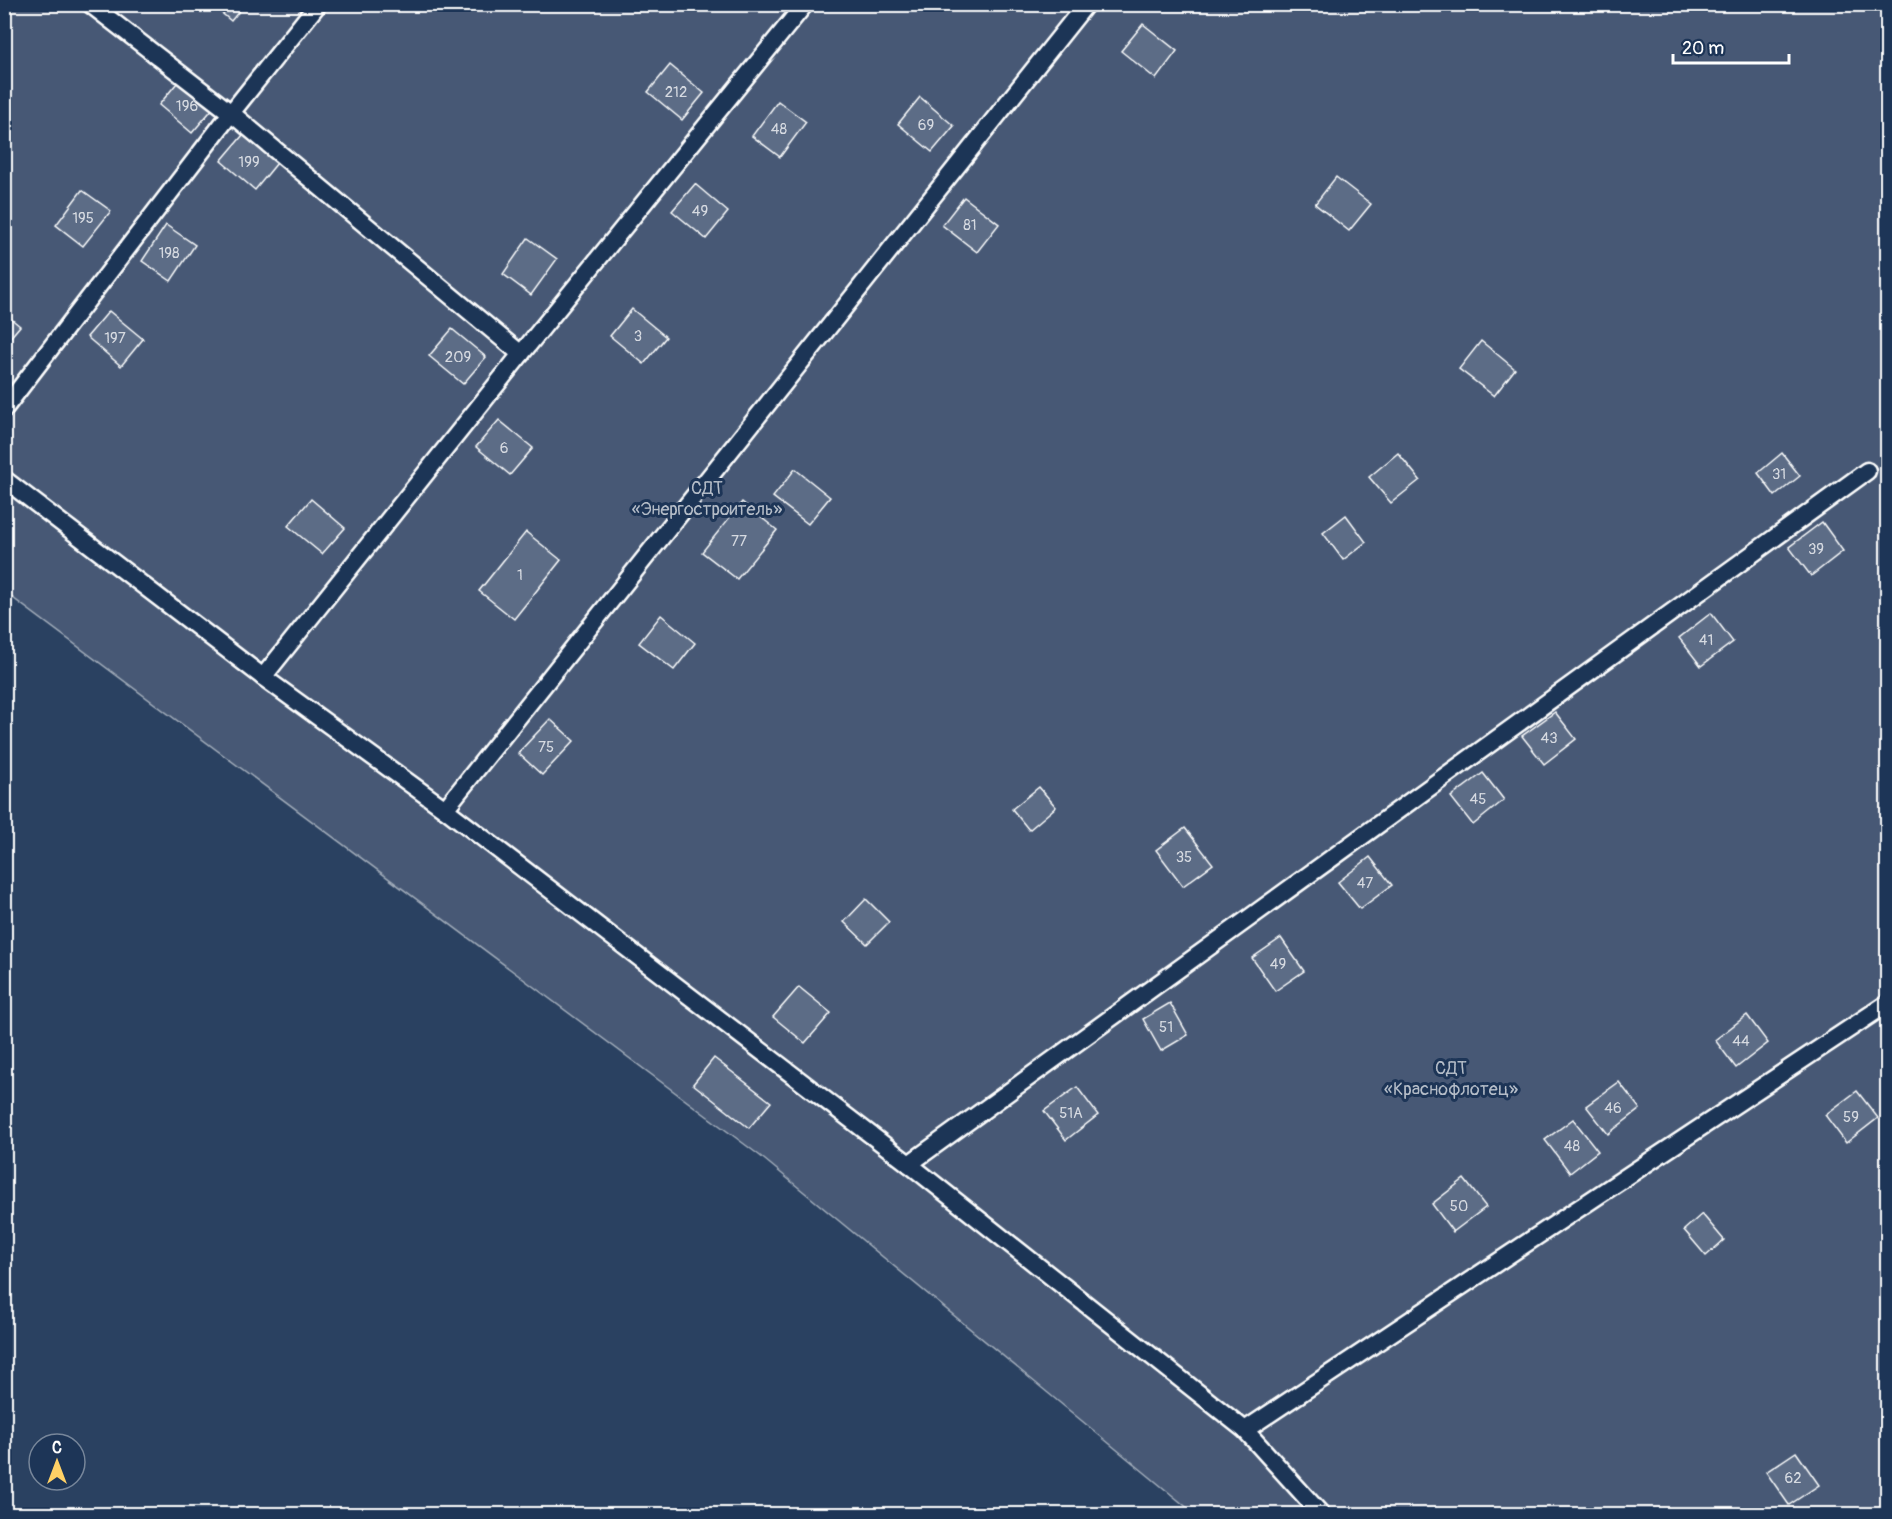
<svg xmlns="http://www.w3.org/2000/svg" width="1892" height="1519" font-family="Pangolin,sans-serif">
<rect width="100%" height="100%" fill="#2a4161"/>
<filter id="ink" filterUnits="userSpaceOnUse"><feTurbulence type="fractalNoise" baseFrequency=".0167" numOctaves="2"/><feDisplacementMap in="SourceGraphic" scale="12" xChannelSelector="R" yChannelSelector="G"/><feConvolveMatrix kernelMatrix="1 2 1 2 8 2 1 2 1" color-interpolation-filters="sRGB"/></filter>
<g filter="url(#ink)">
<polygon fill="#465975" stroke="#a2acba" stroke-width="1.5" points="4,5 1887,5 1887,1514 1195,1514 759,1155 5,592"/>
<g fill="#5b6c86" stroke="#fff" stroke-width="1.5">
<polygon points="211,4 245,4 231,21"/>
<polygon points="1143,24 1177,51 1156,79 1121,51"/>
<polygon points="670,65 704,93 682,120 648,92"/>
<polygon points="181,78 215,106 192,133 159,105"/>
<polygon points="920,97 954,126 932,152 898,124"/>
<polygon points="778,101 806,122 780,157 752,136"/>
<polygon points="243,135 277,163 255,190 221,161"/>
<polygon points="1336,177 1371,204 1349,231 1315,204"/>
<polygon points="695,184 728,212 706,239 672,211"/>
<polygon points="82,190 111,211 83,246 56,225"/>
<polygon points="964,197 999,224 977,252 942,225"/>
<polygon points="166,225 195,245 171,281 142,261"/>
<polygon points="528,238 557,259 531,295 503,274"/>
<polygon points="632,309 666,337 644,364 610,336"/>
<polygon points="109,311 143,339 121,366 87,337"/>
<polygon points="4,313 20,326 4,345"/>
<polygon points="452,329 486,357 463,384 429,356"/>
<polygon points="1481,341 1515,369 1494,396 1459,369"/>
<polygon points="499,420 533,448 510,475 476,447"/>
<polygon points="1398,453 1420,480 1391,503 1369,477"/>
<polygon points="1782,453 1800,476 1775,496 1758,473"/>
<polygon points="795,469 830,497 808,524 773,497"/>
<polygon points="311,499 345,528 322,554 288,526"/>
<polygon points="742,502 777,530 737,579 702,552"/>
<polygon points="1346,515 1366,542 1343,560 1323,533"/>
<polygon points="1822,522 1843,551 1811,576 1789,547"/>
<polygon points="526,532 561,560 514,619 479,591"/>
<polygon points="1711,613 1733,642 1701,666 1679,638"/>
<polygon points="661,615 695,643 674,670 639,643"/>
<polygon points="1555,712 1576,739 1544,764 1522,736"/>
<polygon points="550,719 574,741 542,775 518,753"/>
<polygon points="1483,773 1504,800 1473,825 1451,797"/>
<polygon points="1039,787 1056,807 1029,830 1012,809"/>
<polygon points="1185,828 1213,864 1183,886 1156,850"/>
<polygon points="1370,857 1392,885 1360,909 1338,882"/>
<polygon points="866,899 889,922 867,944 844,922"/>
<polygon points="1281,938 1304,971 1275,991 1252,958"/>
<polygon points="799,987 831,1013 805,1043 773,1017"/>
<polygon points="1170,1003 1188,1035 1161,1051 1143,1019"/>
<polygon points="1747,1015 1768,1043 1736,1068 1715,1040"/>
<polygon points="714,1058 771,1102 749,1128 693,1084"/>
<polygon points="1619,1082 1640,1109 1608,1134 1586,1106"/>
<polygon points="1077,1087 1098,1115 1066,1140 1044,1111"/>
<polygon points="1857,1091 1878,1118 1846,1143 1825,1115"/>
<polygon points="1573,1119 1598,1151 1570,1173 1545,1140"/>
<polygon points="1464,1179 1486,1207 1453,1232 1432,1204"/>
<polygon points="1702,1214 1724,1240 1706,1256 1684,1230"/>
<polygon points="1796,1452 1819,1485 1789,1505 1766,1472"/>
</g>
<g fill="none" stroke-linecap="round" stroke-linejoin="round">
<g stroke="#fff" stroke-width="21">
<g id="lane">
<polyline points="90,4 231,113 521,354"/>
<polyline points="4,409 231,113 318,4"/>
<polyline points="4,479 263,677 445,809 909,1164 1245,1430 1321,1514"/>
<polyline points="263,677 521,354 805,4"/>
<polyline points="445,809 1086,4"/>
<polyline points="909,1164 1867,471"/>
<polyline points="1245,1430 1888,1003"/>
</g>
</g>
<use href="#lane" stroke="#1d3557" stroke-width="16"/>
</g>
</g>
<g text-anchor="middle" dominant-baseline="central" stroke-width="6" stroke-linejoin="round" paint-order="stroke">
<g font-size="15" fill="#d6dae1">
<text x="676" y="92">212</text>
<text x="187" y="106">196</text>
<text x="926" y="125">69</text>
<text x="779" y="129">48</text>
<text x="249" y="162">199</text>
<text x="700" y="211">49</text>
<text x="83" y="218">195</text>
<text x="970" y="225">81</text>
<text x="169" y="253">198</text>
<text x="638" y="336">3</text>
<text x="115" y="338">197</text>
<text x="458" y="357">209</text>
<text x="504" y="448">6</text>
<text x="1779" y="474">31</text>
<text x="739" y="541">77</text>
<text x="1816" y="549">39</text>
<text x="520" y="575">1</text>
<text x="1706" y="640">41</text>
<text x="1549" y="738">43</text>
<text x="546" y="747">75</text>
<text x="1478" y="799">45</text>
<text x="1184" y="857">35</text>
<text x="1365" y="883">47</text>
<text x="1278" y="964">49</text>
<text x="1166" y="1027">51</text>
<text x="1741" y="1041">44</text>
<text x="1613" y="1108">46</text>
<text x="1071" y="1113">51А</text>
<text x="1851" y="1117">59</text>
<text x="1572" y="1146">48</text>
<text x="1459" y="1206">50</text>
<text x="1793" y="1478">62</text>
</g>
<g font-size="18" fill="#b5bdc8" stroke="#1d3557">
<text x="707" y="488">СДТ<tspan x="707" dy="21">«Энергостроитель»</tspan></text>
<text x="1451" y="1068">СДТ<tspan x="1451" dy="21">«Краснофлотец»</tspan></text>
</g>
</g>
<rect width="1892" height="1519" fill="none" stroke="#1d3557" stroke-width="24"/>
<rect x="12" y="12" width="1868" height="1495" fill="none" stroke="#fff" stroke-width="2" filter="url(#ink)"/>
<g transform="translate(57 1462)"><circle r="28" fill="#1d3557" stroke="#77869a" stroke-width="1.5"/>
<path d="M0-4.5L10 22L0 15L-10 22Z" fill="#ffd166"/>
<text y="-9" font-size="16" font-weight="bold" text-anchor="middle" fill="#ffffff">С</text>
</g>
<path d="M1673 54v9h116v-9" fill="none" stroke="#ffffff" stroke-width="3"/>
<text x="1682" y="54" font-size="18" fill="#ffffff" stroke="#1d3557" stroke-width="4.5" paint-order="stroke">20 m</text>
</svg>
